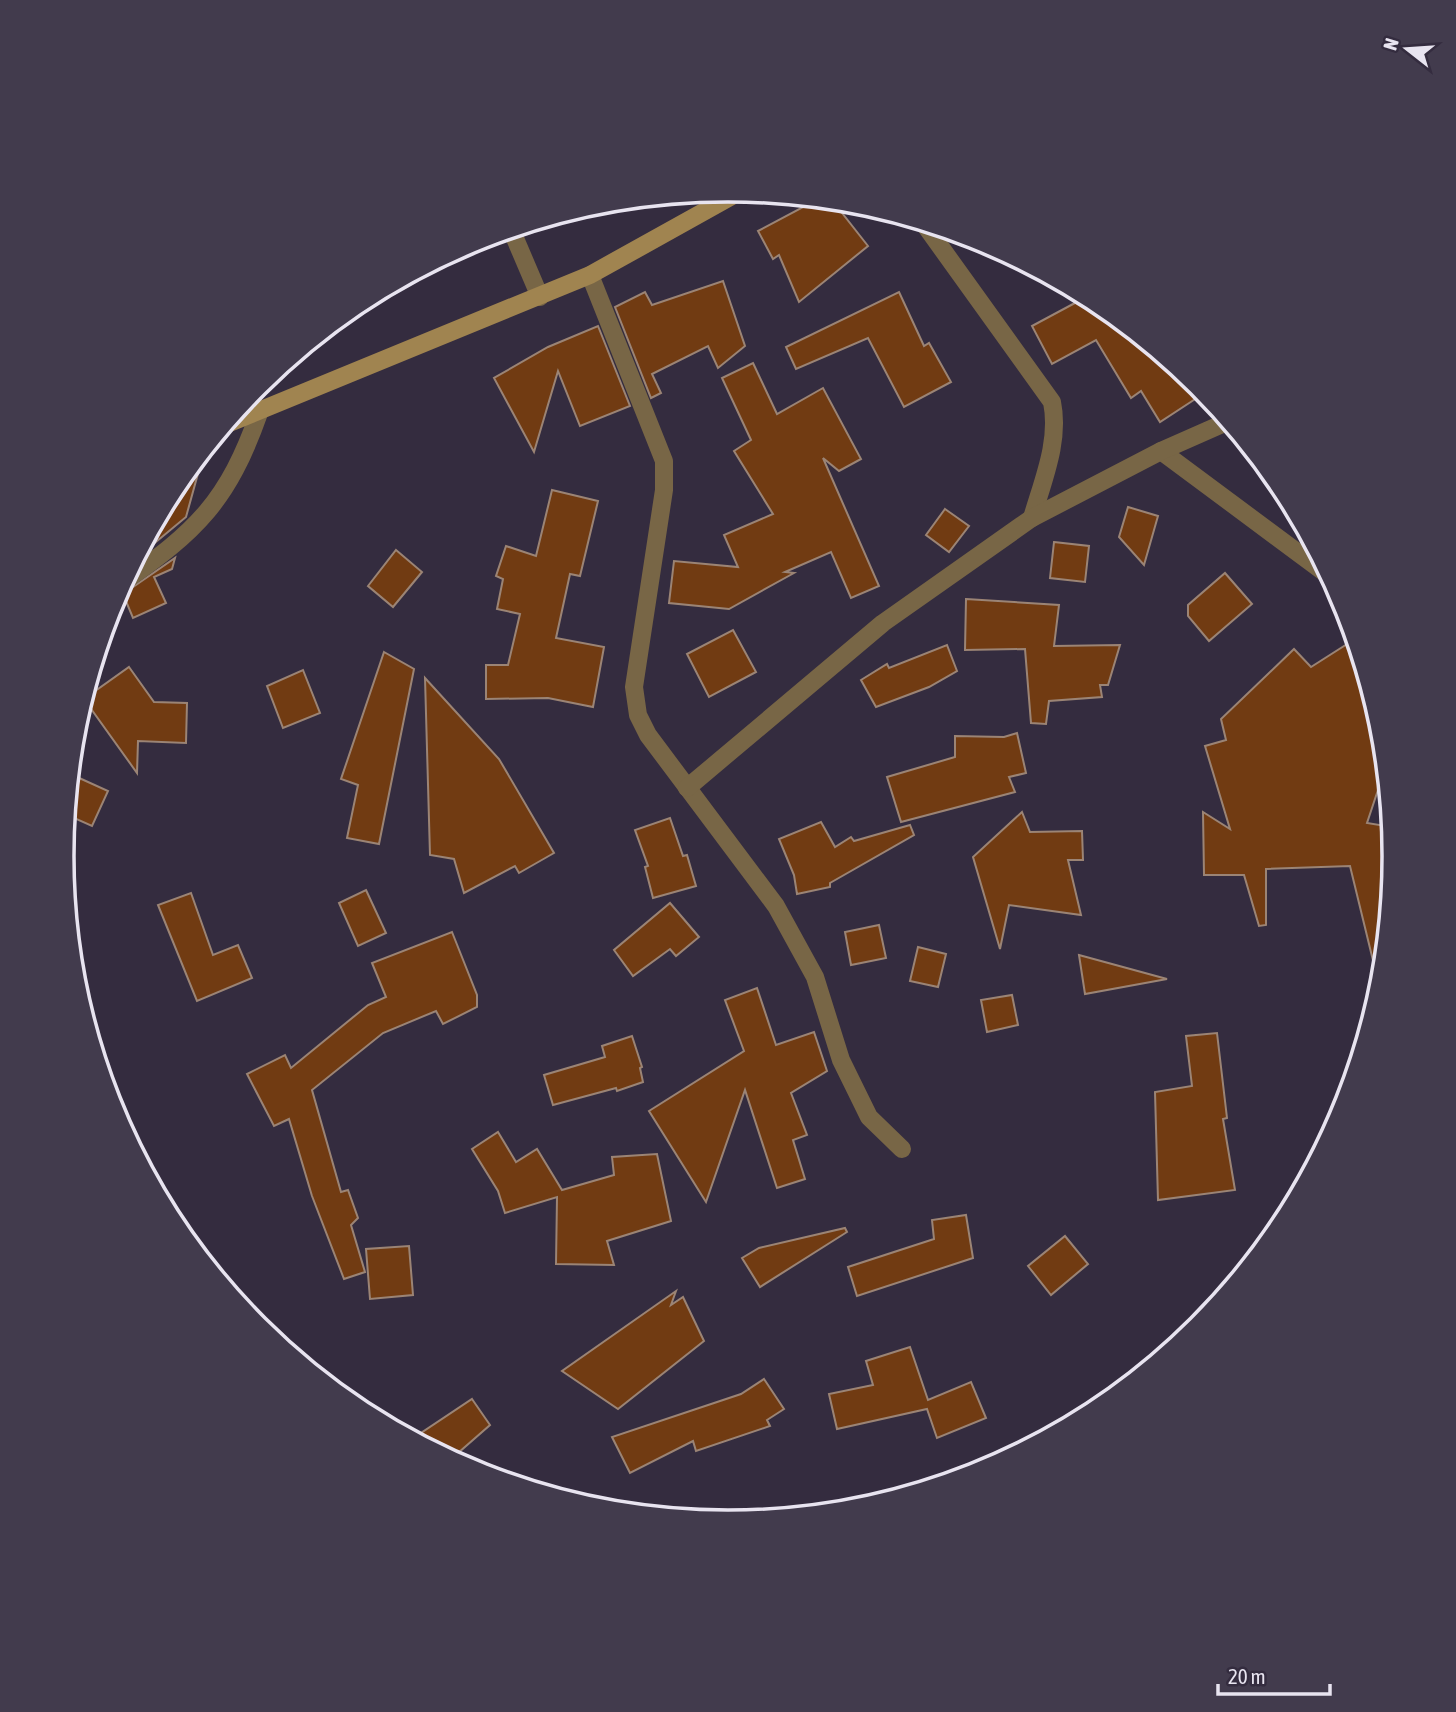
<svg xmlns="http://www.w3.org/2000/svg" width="1456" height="1712" font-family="'Asap Condensed',sans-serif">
<rect width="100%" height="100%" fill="#342c3f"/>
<g fill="#713b12" stroke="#9b8475" stroke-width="2">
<polygon points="820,198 831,199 868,246 799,302 779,255 773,259 758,231"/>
<polygon points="723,281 745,346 718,368 708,346 652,374 661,393 651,398 615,307 645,292 652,305"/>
<polygon points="899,292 924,346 929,343 951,382 904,407 868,338 796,369 786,347"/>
<polygon points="1088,296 1099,302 1206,392 1160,422 1141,391 1131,398 1096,340 1052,364 1032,326"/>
<polygon points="598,326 630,406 580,426 558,371 534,452 494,378 548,347"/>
<polygon points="753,363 777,414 823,388 861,459 839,471 823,458 879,586 851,598 831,552 785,572 794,573 729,609 669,603 674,561 738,567 724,535 773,514 734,451 751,440 722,378"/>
<polygon points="197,457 202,459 186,517 133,561 174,485"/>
<polygon points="552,490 598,501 580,576 570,574 556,638 604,647 593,707 548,698 486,699 486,665 508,665 520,614 497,609 503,579 496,576 506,546 536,556"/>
<polygon points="1128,507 1158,516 1144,565 1119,537"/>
<polygon points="945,509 969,526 949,552 926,535"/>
<polygon points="1054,542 1089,546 1085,582 1050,578"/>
<polygon points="396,550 422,572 393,607 368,586"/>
<polygon points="175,558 172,569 154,577 166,603 133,618 123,594"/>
<polygon points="1225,573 1252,604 1209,641 1188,616 1188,605"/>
<polygon points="966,599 1059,605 1054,646 1120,645 1108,685 1100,685 1102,697 1049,701 1046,724 1031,723 1025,649 965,650"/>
<polygon points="733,630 756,672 709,697 687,654"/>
<polygon points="1355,639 1382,726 1386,766 1367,823 1392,827 1393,834 1387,871 1393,870 1382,980 1378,981 1350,866 1266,869 1266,925 1259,926 1244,875 1204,875 1203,812 1230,829 1205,746 1226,740 1221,719 1294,649 1311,667"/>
<polygon points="947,645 957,671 929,687 876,707 861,680 887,664 889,668"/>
<polygon points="384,652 414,669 379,844 347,838 358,785 341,779"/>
<polygon points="129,667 154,702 187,703 186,743 138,741 137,773 84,699"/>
<polygon points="303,670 320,713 283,728 267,686"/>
<polygon points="425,678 499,759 554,853 519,873 515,866 464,893 454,859 430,855"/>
<polygon points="1017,733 1026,773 1009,777 1015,792 901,822 887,777 955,757 955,736 1004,737"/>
<polygon points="77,777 108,791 92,826 65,814 67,799"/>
<polygon points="1022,812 1030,832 1082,831 1083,860 1068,860 1081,915 1009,905 1000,949 973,857"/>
<polygon points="670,818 683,856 687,855 696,886 653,898 645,867 648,866 635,830"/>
<polygon points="821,822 835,847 851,837 854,841 910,825 914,835 830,883 830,887 797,894 794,875 779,839"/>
<polygon points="366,890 386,933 358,946 339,903"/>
<polygon points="191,893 213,955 238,945 252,978 197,1001 158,905"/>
<polygon points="670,903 699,937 676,956 670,949 633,976 614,950"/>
<polygon points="879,925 886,958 851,965 845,932"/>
<polygon points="452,932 477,995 477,1007 443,1024 436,1011 383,1033 312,1090 341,1192 348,1190 358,1218 351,1225 365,1272 344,1279 312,1196 289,1119 274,1126 247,1074 285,1055 291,1068 368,1005 386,997 372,963"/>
<polygon points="918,947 946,954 938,987 910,981"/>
<polygon points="1079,955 1167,979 1085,994"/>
<polygon points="757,988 776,1045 814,1032 827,1071 791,1093 807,1135 793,1140 805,1179 777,1188 745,1090 706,1202 649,1111 744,1051 725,1000"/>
<polygon points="1012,995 1018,1025 987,1032 981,1000"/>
<polygon points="1217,1033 1227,1118 1223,1119 1235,1190 1158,1200 1155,1092 1192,1086 1186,1036"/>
<polygon points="632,1036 642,1067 640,1068 643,1082 617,1091 616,1088 553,1105 544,1075 605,1057 602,1046"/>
<polygon points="498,1132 516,1162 537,1149 562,1190 614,1175 612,1157 657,1154 671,1221 607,1241 614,1265 556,1264 557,1197 505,1213 498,1191 472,1149"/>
<polygon points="966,1215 973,1258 857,1296 848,1267 934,1239 932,1220"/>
<polygon points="845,1228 847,1232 760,1287 742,1258 759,1248"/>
<polygon points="1065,1236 1088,1264 1051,1295 1028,1266"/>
<polygon points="409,1246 413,1295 370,1299 366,1249"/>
<polygon points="676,1291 671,1305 683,1297 704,1341 618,1409 562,1371"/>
<polygon points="910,1347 928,1400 971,1382 986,1418 937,1438 927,1409 837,1429 829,1394 873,1385 866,1361"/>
<polygon points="764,1379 784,1409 767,1420 770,1426 696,1451 693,1441 630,1473 612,1437 741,1394"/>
<polygon points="472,1399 490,1425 450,1460 412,1439"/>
</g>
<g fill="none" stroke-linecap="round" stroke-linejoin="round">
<g stroke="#786646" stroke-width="18">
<path d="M922 221 1052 402C1060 441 1043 480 1032 518"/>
<polyline points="511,229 540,297"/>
<polyline points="590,275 664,461 664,490 634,687 638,715 648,735 776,906 815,977 841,1060 869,1117 902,1149"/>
<polyline points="1161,451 1332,578"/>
<path d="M122 583C197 531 228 501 259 413"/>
<polyline points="687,788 883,623 1032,518 1161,451 1229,421"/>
</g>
<polyline stroke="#a08450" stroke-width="18" points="222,426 590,275 741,191"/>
</g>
<path d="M0 0H1456V1712H0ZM74 856a654 654 0 1 1 1308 0a654 654 0 1 1-1308 0Z" fill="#423b4d" fill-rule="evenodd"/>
<path fill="none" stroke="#e8e4f0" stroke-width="3.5" d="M74 856a654 654 0 1 1 1308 0a654 654 0 1 1-1308 0Z"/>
<g transform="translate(1407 49) rotate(287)" stroke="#342c3f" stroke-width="5" paint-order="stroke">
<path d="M0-5L12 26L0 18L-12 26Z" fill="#e8e4f0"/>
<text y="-10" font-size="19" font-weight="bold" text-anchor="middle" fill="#e8e4f0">N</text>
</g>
<path d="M1218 1684v10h112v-10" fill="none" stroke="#e8e4f0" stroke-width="3.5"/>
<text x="1228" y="1684" font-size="21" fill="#e8e4f0" stroke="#342c3f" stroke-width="5" paint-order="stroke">20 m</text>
</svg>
